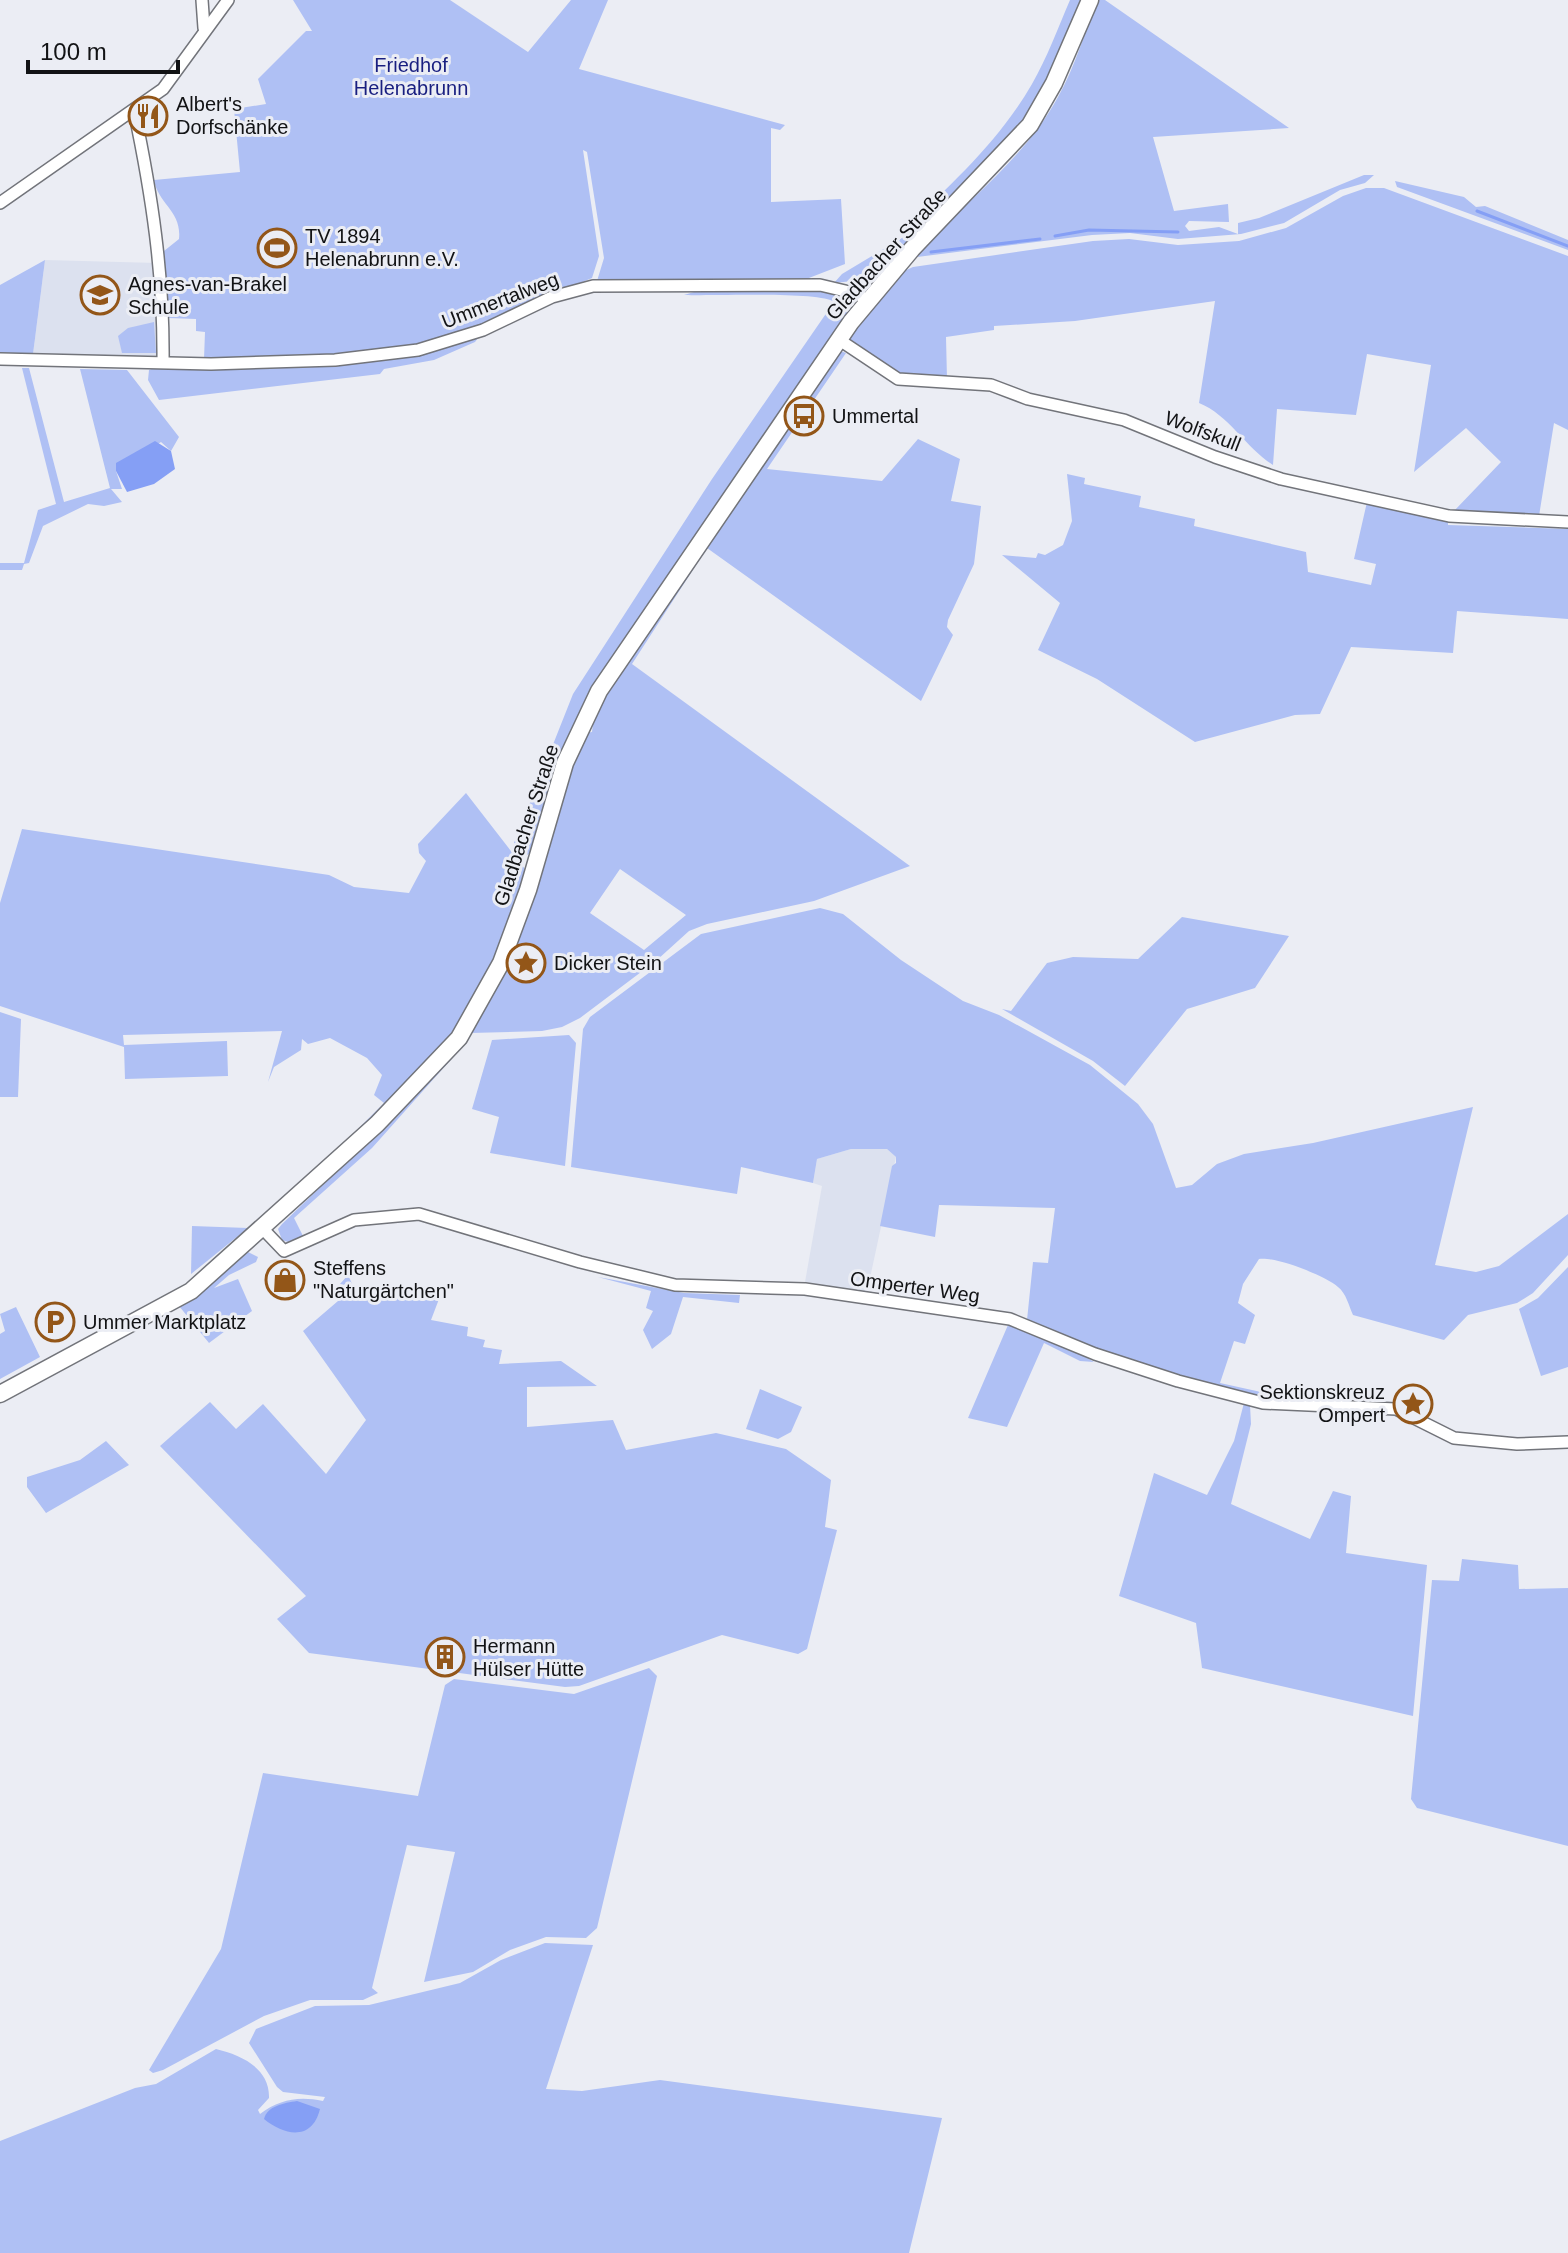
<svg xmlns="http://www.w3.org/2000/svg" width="1568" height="2253" font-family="Arial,sans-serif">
<rect width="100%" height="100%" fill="#ebedf4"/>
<g fill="#dce1ef">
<polygon points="45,260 157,263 159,357 33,354"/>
<polygon points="851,1149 887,1149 896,1157 867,1292 805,1282 822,1186 813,1183 817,1159"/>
</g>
<g fill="#afc0f4" fill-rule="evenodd">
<path d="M293 0H450L528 52 571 0H608L579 69 785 125 780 130 771 128V202L841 199 845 264 796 283 597 281 604 258 587 152 583 150 599 256 592 278C548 295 506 318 461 333 380 360 289 359 204 359L205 332 196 331V319L168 318 164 251 179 239C182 211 158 204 154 180L240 172 234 109 266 104 258 79 306 31H312Z"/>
<path d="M1070 0H1084L1044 91 1018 129 896 258 871 279 834 283 842 274 907 235 906 226C952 185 1001 138 1032 84 1047 58 1058 28 1070 0Z"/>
<path d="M1097 0H1105L1289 128 1153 137 1174 211 1228 204 1229 222 1189 221 1185 226 1189 231 1219 227 1238 234V223L1259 218 1364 175H1374L1365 183 1340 190 1284 223 1241 234 1178 239 1130 233 1092 235 917 257 923 246C970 199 1026 156 1058 97 1075 67 1085 32 1097 0Z"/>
<polygon points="1395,181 1464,197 1476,207 1485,206 1568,240 1568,250 1397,187"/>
<path d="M1366 188H1384L1568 256V430L1554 423 1539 516 1454 511 1501 462 1466 428 1414 472 1431 365 1367 354 1356 415 1277 409 1273 465C1246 448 1229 415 1199 403L1215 301 1075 321 994 326V330L946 337 947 379 903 378 851 343 849 335 900 273 913 267 1093 241 1129 239 1178 245 1239 241 1286 228 1343 196Z"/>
<polygon points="45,260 33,354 0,353 0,285"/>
<path d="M694 292H834L851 300 850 308 616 656 532 852 525 856 514 843 573 694 712 479 834 302C821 291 709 296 684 295Z"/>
<polygon points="154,322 156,353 122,353 118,336 128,328"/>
<polygon points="478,338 475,342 434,360 384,369 380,374 159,400 148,380 149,370 154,368 438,350"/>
<path d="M840 351 846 353 767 469 882 481 918 439 960 459 951 501 981 506 974 564 948 620 947 627 953 635 921 701 707 548 632 664 910 866 814 901 707 924 689 931 657 960 580 1018 562 1027 542 1031 470 1033 584 733 592 732 594 715 617 673ZM620 869 686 915 644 950 590 913Z"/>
<polygon points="22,368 29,368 64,502 110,488 80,369 127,370 179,437 171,451 161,442 116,471 122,489 111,489 122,502 104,506 88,504 43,526 29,563 24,564 22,570 0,570 0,563 24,563 38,510 56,504"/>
<polygon points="1067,474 1085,478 1084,484 1141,496 1139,507 1195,519 1194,526 1306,552 1308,572 1371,585 1376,564 1354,559 1367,502 1448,519 1448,525 1568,529 1568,619 1457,611 1453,653 1351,647 1320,714 1295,715 1195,742 1097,679 1038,650 1060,603 1002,555 1036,558 1038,553 1045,555 1063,545 1072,521"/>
<polygon points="466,793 528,873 505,942 447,1043 360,1134 357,1130 384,1103 374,1095 382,1075 367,1058 330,1038 308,1044 302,1039 301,1050 274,1067 268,1082 282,1031 123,1035 124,1045 227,1041 228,1076 125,1079 124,1047 0,1006 0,903 22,829 329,875 354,887 409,893 426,861 419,853 418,844"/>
<path d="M820 908 843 914 901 960 963 1001 999 1015 1090 1065 1138 1104 1153 1124 1176 1188 1192 1185 1217 1164 1244 1154 1313 1143 1473 1107 1435 1265 1476 1272 1499 1266 1568 1214V1255L1533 1293 1517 1303 1468 1315 1444 1340 1353 1315C1349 1306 1346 1293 1338 1287 1326 1276 1275 1256 1259 1259L1243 1284 1238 1303 1255 1315 1245 1344 1234 1341 1220 1383 1261 1392V1396L1179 1377 1098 1351 1027 1320 1033 1262 1048 1263 1055 1208 939 1205 935 1237 880 1226 892 1166 896 1163V1157L887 1149H851L817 1159 813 1183 741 1167 737 1194 571 1167 583 1029 590 1017 701 934Z"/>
<polygon points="1182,917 1289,936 1255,988 1187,1009 1125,1086 1093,1061 1002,1009 1011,1011 1047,963 1073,957 1138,959"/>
<polygon points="0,1012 21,1019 18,1097 0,1097"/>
<polygon points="569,1035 576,1043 565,1166 490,1153 499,1117 472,1109 492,1040"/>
<polygon points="463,1046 372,1148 294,1218 303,1236 288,1242 282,1240 278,1229 282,1224 403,1108 455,1049"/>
<polygon points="192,1226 248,1228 191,1274"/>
<polygon points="248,1252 258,1257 256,1262 229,1275 214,1288 238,1279 252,1311 209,1343 179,1306"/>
<polygon points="1568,1267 1568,1367 1541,1376 1519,1309 1538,1298"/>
<polygon points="348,1275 354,1288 439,1299 431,1320 468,1327 467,1336 485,1340 483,1347 502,1350 499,1364 561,1361 597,1386 527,1387 527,1427 613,1420 626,1450 716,1433 786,1449 831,1480 825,1527 837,1530 807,1649 798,1654 722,1635 579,1686 565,1687 309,1653 277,1619 306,1596 160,1446 210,1402 236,1429 263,1404 326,1474 366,1420 303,1331 338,1301 332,1293"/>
<polygon points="598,1277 684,1293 740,1295 739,1303 683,1297 671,1334 652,1349 643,1330 653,1311 646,1308 651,1291"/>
<polygon points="16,1307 40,1357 0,1379 0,1334 5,1331 0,1314"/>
<polygon points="1008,1325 1068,1347 1094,1362 1080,1361 1044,1343 1007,1427 968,1418"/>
<polygon points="760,1389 802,1407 791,1432 778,1439 746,1429"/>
<polygon points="1244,1403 1250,1405 1251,1424 1231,1504 1310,1539 1333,1491 1351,1496 1346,1553 1427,1565 1413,1716 1202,1668 1196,1623 1119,1596 1154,1473 1207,1495 1234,1441"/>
<polygon points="106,1441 129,1465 46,1513 27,1487 27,1477 80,1460"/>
<polygon points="1462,1559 1518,1565 1519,1589 1568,1588 1568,1846 1417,1808 1411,1799 1432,1580 1459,1581"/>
<polygon points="649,1668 657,1676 597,1928 586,1938 546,1937 510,1950 473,1972 424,1982 455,1852 407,1845 372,1988 378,1993 363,2000 310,2000 264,2016 163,2070 153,2073 149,2070 221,1949 263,1773 418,1796 445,1685 454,1679 574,1694"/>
<path d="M545 1943 593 1945 546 2089 582 2091 660 2080 942 2118 909 2253H0V2141L135 2088 156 2084 216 2049C241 2055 270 2068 269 2098L258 2110 260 2114C280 2099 299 2096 323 2101L325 2097 283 2092 277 2087 249 2043 256 2029 315 2006 369 2005 460 1983 501 1960Z"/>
</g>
<g fill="#859ff5">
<polygon points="155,441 171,451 175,469 154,484 127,492 116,471 116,463"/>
<path d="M297 2101 320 2109C312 2141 285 2136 264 2119 267 2106 284 2103 297 2101Z"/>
</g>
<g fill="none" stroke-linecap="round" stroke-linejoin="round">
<g stroke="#859ff5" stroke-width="3">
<polyline points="1477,211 1568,246"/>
<polyline points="1055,236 1089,230 1178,232"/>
<polyline points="931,252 1040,239"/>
</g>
<g stroke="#72747a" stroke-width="14">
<g id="street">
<polyline points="202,0 204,28"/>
<path d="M134 110C152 195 164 276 163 362"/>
<polyline points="0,203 163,89 228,0"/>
<polyline points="838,339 898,379 991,385 1028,399 1124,420 1215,457 1281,479 1449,516 1568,522"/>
<polyline points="0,359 211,364 335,360 418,350 483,330 552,297 593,286 820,285 858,294 867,301"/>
<polyline points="262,1228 284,1251 354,1220 419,1214 580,1262 675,1285 805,1289 1010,1319 1095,1354 1178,1381 1263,1403 1396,1409 1454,1438 1517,1444 1568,1442"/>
</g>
</g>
<g stroke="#72747a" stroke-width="19">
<polyline id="secondary" points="0,1394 191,1291 377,1124 459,1038 501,963 528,890 565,763 599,691 851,322 912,249 1030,125 1054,83 1090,0"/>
</g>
<use href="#street" stroke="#fff" stroke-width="11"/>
<use href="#secondary" stroke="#fff" stroke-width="16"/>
</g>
<defs>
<g id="restaurant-ring" transform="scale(2)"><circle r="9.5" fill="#ebedf4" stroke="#935618" stroke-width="1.5"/><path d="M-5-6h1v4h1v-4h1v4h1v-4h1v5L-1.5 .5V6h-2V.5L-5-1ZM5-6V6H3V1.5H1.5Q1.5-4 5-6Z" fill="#935618"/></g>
<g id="stadium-ring" transform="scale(2)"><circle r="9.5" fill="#ebedf4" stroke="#935618" stroke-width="1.5"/><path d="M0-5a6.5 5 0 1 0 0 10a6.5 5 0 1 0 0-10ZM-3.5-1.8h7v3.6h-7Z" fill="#935618"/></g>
<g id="school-ring" transform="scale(2)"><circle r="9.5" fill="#ebedf4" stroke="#935618" stroke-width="1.5"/><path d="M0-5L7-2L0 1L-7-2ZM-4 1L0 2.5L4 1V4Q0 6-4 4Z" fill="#935618"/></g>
<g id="bus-ring" transform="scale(2)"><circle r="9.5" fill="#ebedf4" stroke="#935618" stroke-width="1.5"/><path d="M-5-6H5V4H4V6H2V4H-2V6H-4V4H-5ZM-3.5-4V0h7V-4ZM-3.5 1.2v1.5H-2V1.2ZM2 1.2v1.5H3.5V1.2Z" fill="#935618"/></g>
<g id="sight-ring" transform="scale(2)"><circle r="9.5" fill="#ebedf4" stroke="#935618" stroke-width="1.5"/><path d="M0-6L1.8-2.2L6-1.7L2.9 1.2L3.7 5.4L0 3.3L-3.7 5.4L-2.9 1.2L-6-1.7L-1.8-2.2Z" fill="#935618"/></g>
<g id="shop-ring" transform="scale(2)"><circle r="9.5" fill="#ebedf4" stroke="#935618" stroke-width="1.5"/><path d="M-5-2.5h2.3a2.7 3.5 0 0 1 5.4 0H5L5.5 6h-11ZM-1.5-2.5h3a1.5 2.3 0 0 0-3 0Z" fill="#935618"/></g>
<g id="parking-ring" transform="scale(2)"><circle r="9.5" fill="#ebedf4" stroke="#935618" stroke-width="1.5"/><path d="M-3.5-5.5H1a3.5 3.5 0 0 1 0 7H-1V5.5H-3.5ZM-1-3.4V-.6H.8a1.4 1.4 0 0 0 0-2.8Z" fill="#935618"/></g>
<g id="building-ring" transform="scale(2)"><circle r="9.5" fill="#ebedf4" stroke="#935618" stroke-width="1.5"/><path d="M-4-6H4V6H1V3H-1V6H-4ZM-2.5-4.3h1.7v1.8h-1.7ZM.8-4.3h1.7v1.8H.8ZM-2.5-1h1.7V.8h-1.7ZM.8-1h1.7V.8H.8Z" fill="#935618"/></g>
</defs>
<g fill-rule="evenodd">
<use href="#restaurant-ring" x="148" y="116"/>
<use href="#stadium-ring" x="277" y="248"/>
<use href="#school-ring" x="100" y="295"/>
<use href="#bus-ring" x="804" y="416"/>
<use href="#sight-ring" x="526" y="963"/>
<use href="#shop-ring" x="285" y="1280"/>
<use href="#parking-ring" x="55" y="1322"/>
<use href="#sight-ring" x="1413" y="1404"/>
<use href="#building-ring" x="445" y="1657"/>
</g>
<g text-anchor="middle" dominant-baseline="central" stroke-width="6" stroke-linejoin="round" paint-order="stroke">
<g font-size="20" fill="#191f80" stroke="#ebedf4">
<text x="411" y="65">Friedhof<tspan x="411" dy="23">Helenabrunn</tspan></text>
</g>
<g font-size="20" fill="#121315" stroke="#ebedf4" text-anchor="start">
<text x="176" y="104">Albert's<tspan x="176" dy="23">Dorfschänke</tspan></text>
<text x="305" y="236">TV 1894<tspan x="305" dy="23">Helenabrunn e.V.</tspan></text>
<text x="128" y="284">Agnes-van-Brakel<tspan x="128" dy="23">Schule</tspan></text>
<text x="832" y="416">Ummertal</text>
<text x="554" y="963">Dicker Stein</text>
<text x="313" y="1268">Steffens<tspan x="313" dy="23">"Naturgärtchen"</tspan></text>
<text x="83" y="1322">Ummer Marktplatz</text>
<text x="1385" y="1392" text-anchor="end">Sektionskreuz<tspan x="1385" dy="23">Ompert</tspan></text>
<text x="473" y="1646">Hermann<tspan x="473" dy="23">Hülser Hütte</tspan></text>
</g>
<g font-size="20" fill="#121315" stroke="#ebedf4">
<text transform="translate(886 254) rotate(-48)">Gladbacher Straße</text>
<text transform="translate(500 300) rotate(-21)">Ummertalweg</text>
<text transform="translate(1203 431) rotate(21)">Wolfskull</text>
<text transform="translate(526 825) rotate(-72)">Gladbacher Straße</text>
<text transform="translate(915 1287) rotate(8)">Omperter Weg</text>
</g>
</g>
<path d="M28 60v12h150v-12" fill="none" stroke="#121315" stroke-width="4"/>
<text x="40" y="60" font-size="24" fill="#121315" stroke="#ebedf4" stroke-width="6" paint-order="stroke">100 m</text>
</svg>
